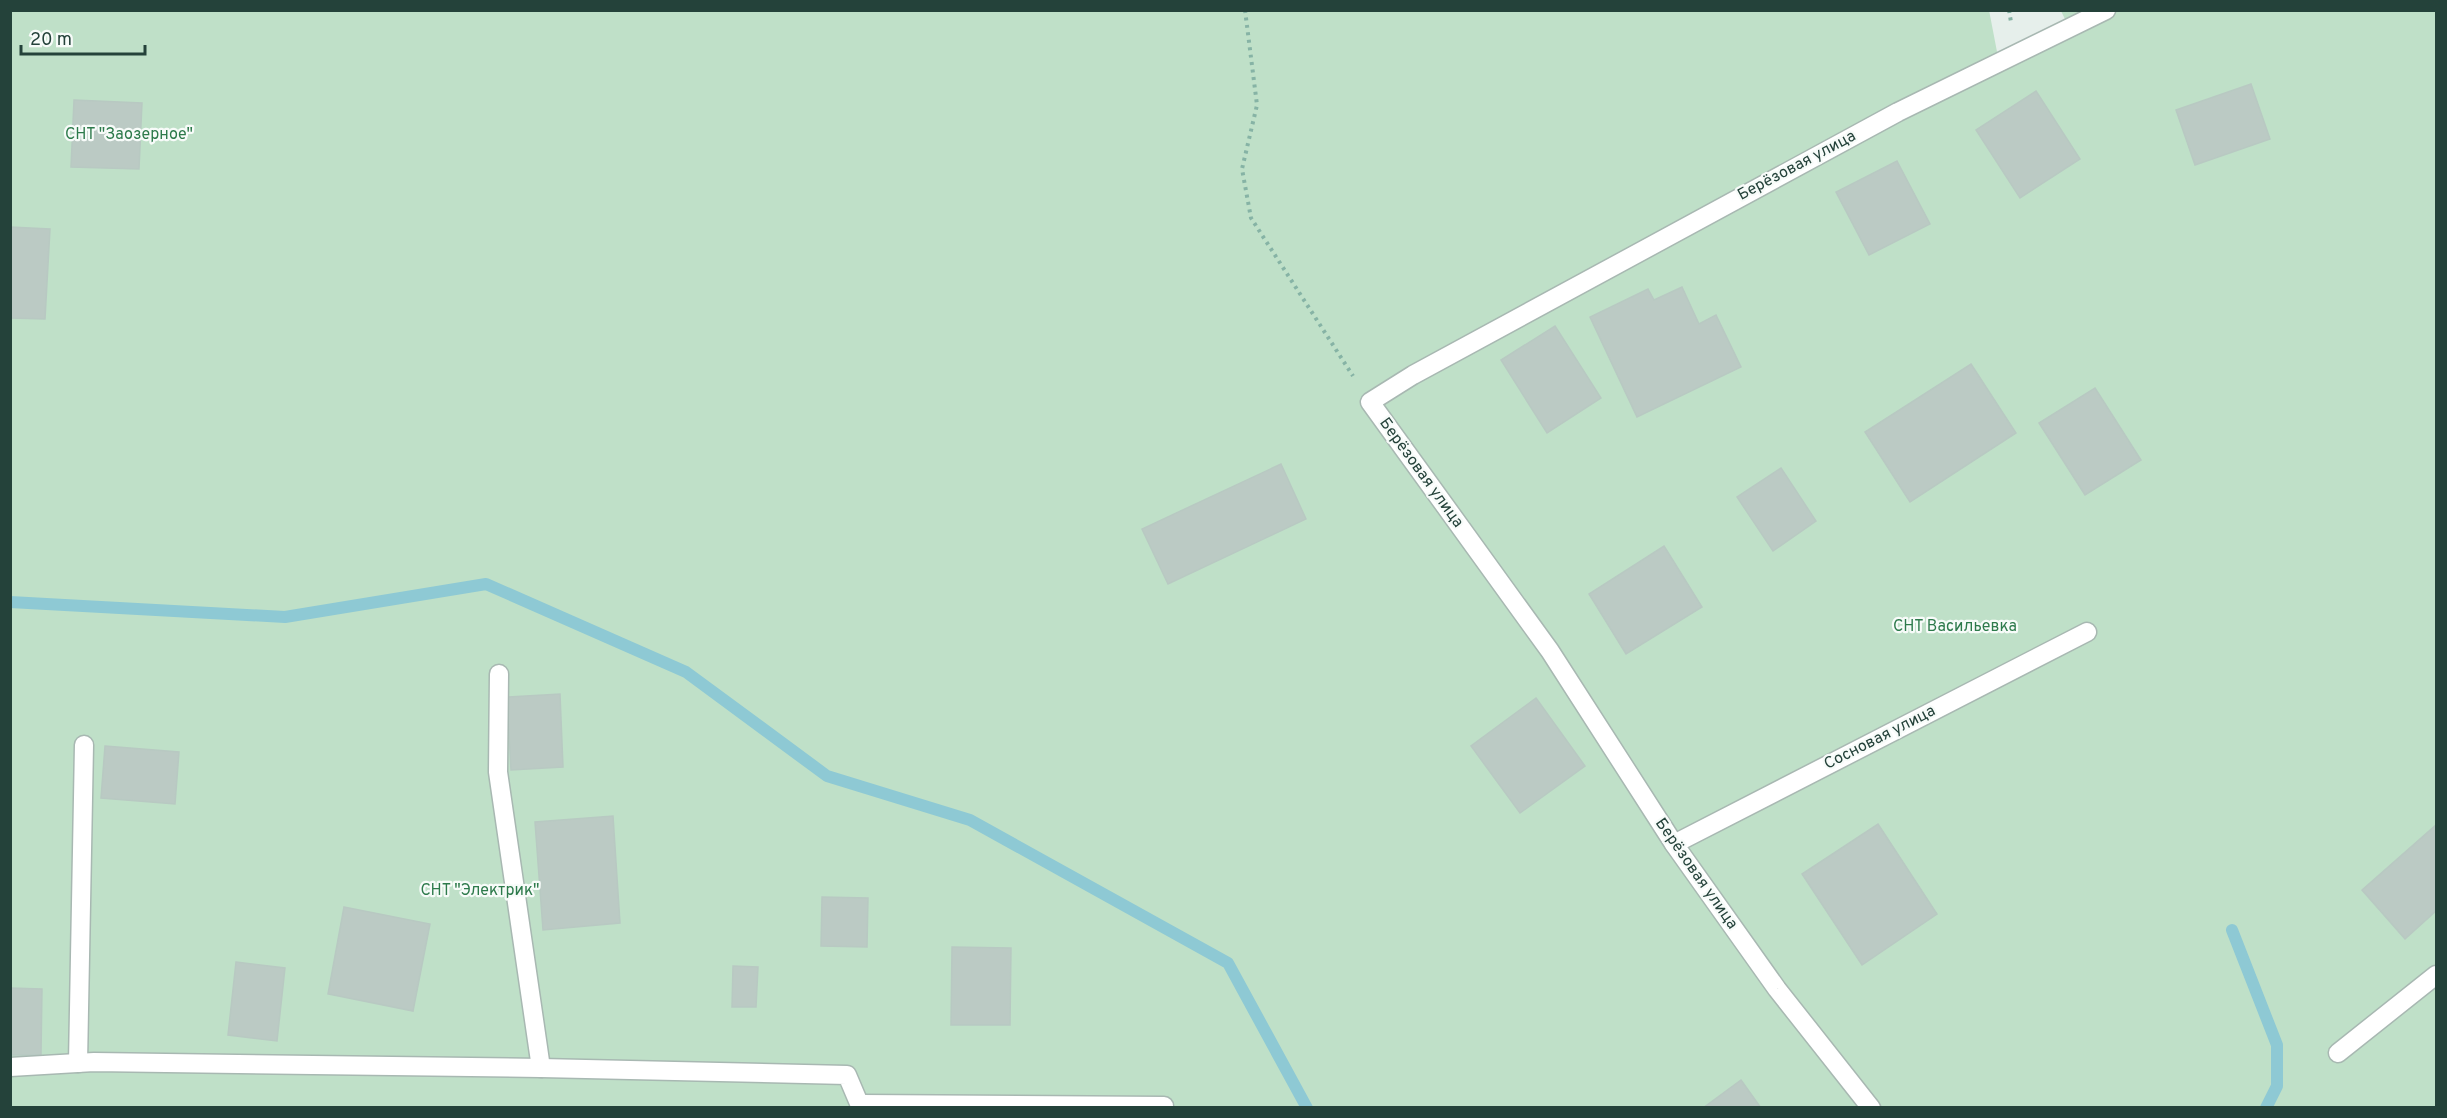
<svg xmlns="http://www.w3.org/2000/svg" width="2447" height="1118" font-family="Overpass,sans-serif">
<rect width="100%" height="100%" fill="#e6efeb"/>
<polygon fill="#bfe0c8" points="1989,10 1998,57 2070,29 2061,11 2436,11 2436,1107 11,1107 10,11"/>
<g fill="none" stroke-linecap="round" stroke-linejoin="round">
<g stroke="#8ec9d4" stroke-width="12">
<polyline points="10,602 285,617 486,584 686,672 827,776 970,820 1228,963 1307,1108"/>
<polyline points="2232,930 2277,1045 2277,1086 2266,1108"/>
</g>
</g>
<g fill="#bbcac4" stroke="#b8c9c2" stroke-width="1.5">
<polygon points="2251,84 2270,139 2195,165 2176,110"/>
<polygon points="2036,91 2080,159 2020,198 1976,130"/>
<polygon points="74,100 142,103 139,169 71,167"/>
<polygon points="1897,161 1930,224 1869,255 1836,192"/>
<polygon points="10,227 50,229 45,319 10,318"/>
<polygon points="1682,287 1699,324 1716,315 1741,367 1637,417 1590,317 1648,289 1654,300"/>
<polygon points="1555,326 1601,398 1547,433 1501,360"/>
<polygon points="1971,364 2016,433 1910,502 1865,432"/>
<polygon points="2095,388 2141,460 2085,495 2039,423"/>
<polygon points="1281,464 1306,519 1168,584 1142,529"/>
<polygon points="1781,468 1816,521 1773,551 1737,497"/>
<polygon points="1664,546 1702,607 1626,654 1589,594"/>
<polygon points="560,694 563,767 511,770 507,697"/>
<polygon points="1536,698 1585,766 1520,813 1471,746"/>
<polygon points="105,746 179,752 175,804 101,798"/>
<polygon points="613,816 620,923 543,930 535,822"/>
<polygon points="1878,824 1937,914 1862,965 1802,874"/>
<polygon points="2436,825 2436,911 2405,939 2362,890"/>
<polygon points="822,897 868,898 867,947 821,946"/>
<polygon points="344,907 430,924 413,1011 328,994"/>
<polygon points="952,947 1011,948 1010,1025 951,1025"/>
<polygon points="236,962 285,968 277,1041 228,1035"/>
<polygon points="733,966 758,967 756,1007 732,1007"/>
<polygon points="10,988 42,989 41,1055 10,1055"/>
<polygon points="1741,1080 1761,1108 1703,1108"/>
</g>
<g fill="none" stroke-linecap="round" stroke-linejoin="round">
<g stroke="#a8b8b2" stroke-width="21">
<g id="minor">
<polyline points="499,674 498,772 541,1068"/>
<polyline points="1674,844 2087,632"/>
<polyline points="2338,1053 2436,975"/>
<polyline points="78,1063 84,745"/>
<polyline points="10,1067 94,1062 541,1068 847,1075 861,1108"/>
<polyline points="861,1104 1164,1106"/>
<polyline points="1871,1108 1777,989 1674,844 1550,651 1370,402 1413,375 1898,112 2106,10"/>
</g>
</g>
<g stroke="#86b3a5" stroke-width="4" stroke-dasharray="3 4.5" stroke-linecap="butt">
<polyline points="1245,10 1257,105 1242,169 1251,218 1353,376"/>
<polyline points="2009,10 2011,22"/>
</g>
<use href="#minor" stroke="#fff" stroke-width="18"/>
</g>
<g text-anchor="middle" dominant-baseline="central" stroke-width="4.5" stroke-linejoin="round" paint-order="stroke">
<g font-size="16" fill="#2d7a4b" stroke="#f7fbf9">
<text x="129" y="135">СНТ "Заозерное"</text>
<text x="1955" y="627">СНТ Васильевка</text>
<text x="480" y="891">СНТ "Электрик"</text>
</g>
<g font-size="16" fill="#24423a" stroke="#f7fbf9">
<text transform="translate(1797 166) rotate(-28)">Берёзовая улица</text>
<text transform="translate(1421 473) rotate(54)">Берёзовая улица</text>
<text transform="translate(1880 738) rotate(-27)">Сосновая улица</text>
<text transform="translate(1696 874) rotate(55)">Берёзовая улица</text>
</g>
</g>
<rect width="2447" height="1118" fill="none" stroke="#24423a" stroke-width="24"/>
<path d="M21 45v9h124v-9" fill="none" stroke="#24423a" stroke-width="3"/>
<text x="30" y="45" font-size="18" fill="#24423a" stroke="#f7fbf9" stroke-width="4.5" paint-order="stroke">20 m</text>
</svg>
